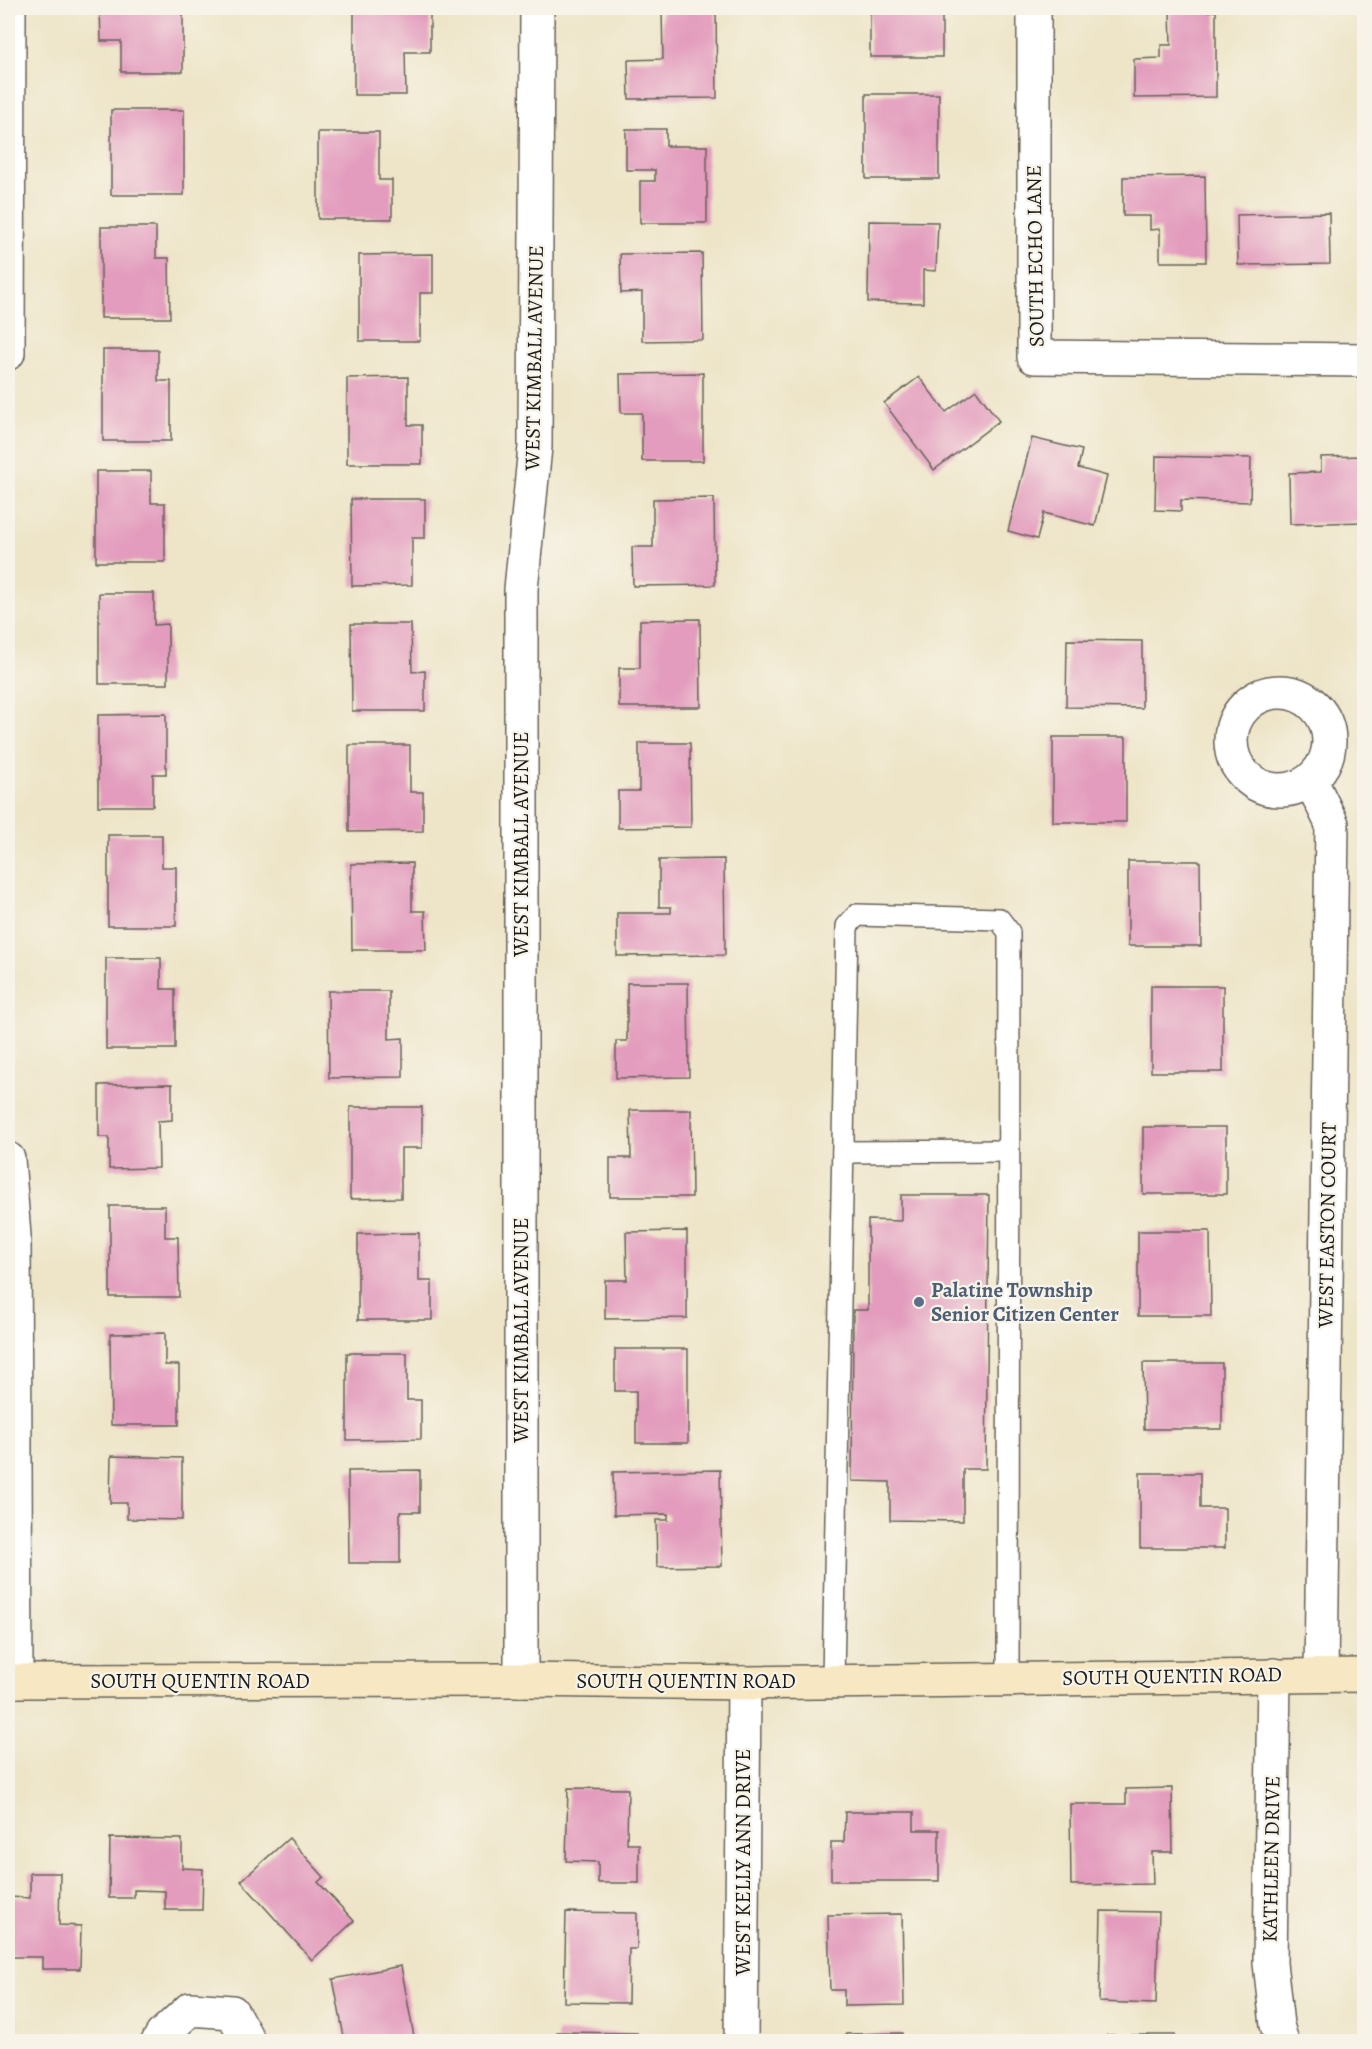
<svg xmlns="http://www.w3.org/2000/svg" width="1372" height="2049" font-family="Alegreya,serif">
<rect width="100%" height="100%" fill="#f7f3e8"/>
<filter id="ink" filterUnits="userSpaceOnUse"><feTurbulence type="fractalNoise" baseFrequency=".0167" numOctaves="2"/><feDisplacementMap in="SourceGraphic" scale="12" xChannelSelector="R" yChannelSelector="G"/><feConvolveMatrix kernelMatrix="1 2 1 2 8 2 1 2 1" color-interpolation-filters="sRGB"/></filter>
<filter id="wash" filterUnits="userSpaceOnUse"><feTurbulence type="fractalNoise" baseFrequency=".008" numOctaves="4" result="noise"/><feDisplacementMap in="SourceGraphic" scale="24" xChannelSelector="R" yChannelSelector="G"/><feGaussianBlur stdDeviation="1.35" result="paint"/><feColorMatrix in="noise" values="0 0 0 0 0 0 0 0 0 0 0 0 0 0 0 0 0 1.4 0 .05"/><feComposite in="paint" operator="in"/></filter>
<g filter="url(#wash)">
<rect width="100%" height="100%" fill="#eee5c8"/>
<g id="blocks">
<g fill="#e39cbd">
<polygon points="100,8 183,8 183,72 121,72 121,41 101,41"/>
<rect x="870" y="8" width="72" height="49"/>
<polygon points="662,10 716,10 717,98 629,99 628,60 663,59"/>
<polygon points="430,11 430,52 405,52 406,95 354,95 354,12"/>
<polygon points="1216,11 1216,97 1134,98 1134,59 1161,58 1161,45 1171,45 1170,12"/>
<rect x="866" y="94" width="73" height="85"/>
<rect x="111" y="110" width="73" height="85"/>
<polygon points="626,129 666,129 666,146 707,146 707,223 640,223 640,181 655,181 655,170 626,170"/>
<polygon points="318,132 379,132 379,180 392,180 392,219 318,219"/>
<polygon points="1205,176 1206,262 1160,262 1160,229 1150,230 1150,216 1123,216 1123,177"/>
<polygon points="1329,213 1330,264 1238,265 1237,215"/>
<polygon points="869,221 938,222 936,271 923,270 923,303 868,302"/>
<polygon points="101,227 156,227 156,258 169,258 170,318 101,318"/>
<polygon points="702,253 703,340 642,341 642,292 621,293 620,254"/>
<polygon points="433,254 433,293 420,293 420,341 359,341 359,255"/>
<polygon points="103,350 158,350 158,381 171,381 171,441 103,441"/>
<polygon points="703,373 703,461 642,461 642,413 621,413 620,374"/>
<polygon points="408,377 408,425 422,425 422,464 347,464 347,378"/>
<polygon points="919,377 946,412 976,390 999,421 934,470 884,403"/>
<polygon points="1032,438 1082,450 1078,468 1107,476 1095,526 1044,513 1037,539 1008,531"/>
<polygon points="1156,456 1251,458 1250,502 1181,500 1181,511 1155,510"/>
<polygon points="1364,456 1364,522 1290,524 1289,473 1321,472 1321,457"/>
<polygon points="96,471 151,471 151,503 165,503 165,562 96,562"/>
<polygon points="714,498 715,585 633,586 632,547 653,547 653,499"/>
<polygon points="351,499 425,499 425,538 412,538 412,585 352,586"/>
<polygon points="99,593 154,593 154,625 168,624 168,684 99,684"/>
<polygon points="700,619 701,707 619,707 619,668 640,668 640,620"/>
<polygon points="351,624 411,624 412,672 425,671 425,711 352,711"/>
<polygon points="1067,640 1142,641 1142,708 1066,707"/>
<polygon points="166,714 166,774 153,774 153,806 98,806 98,715"/>
<rect x="1053" y="737" width="73" height="85"/>
<polygon points="639,743 690,743 691,827 618,828 618,791 639,791"/>
<polygon points="349,745 410,745 410,792 423,792 423,831 349,832"/>
<polygon points="108,835 162,835 162,867 176,867 176,926 108,926"/>
<polygon points="724,859 725,955 617,956 617,913 671,913 671,907 659,907 659,860"/>
<polygon points="1128,861 1200,861 1201,946 1128,946"/>
<polygon points="412,863 412,911 425,911 426,950 352,950 351,864"/>
<polygon points="106,958 161,958 161,989 175,989 175,1049 106,1049"/>
<polygon points="627,983 688,983 689,1077 616,1078 616,1041 627,1041"/>
<rect x="1151" y="986" width="72" height="86"/>
<polygon points="328,991 389,991 389,1039 403,1038 403,1077 329,1078"/>
<polygon points="172,1084 172,1120 158,1121 159,1168 109,1169 109,1137 99,1137 99,1085"/>
<polygon points="350,1107 422,1107 422,1148 401,1148 401,1198 350,1199"/>
<polygon points="630,1110 691,1110 692,1197 610,1197 610,1158 631,1158"/>
<rect x="1143" y="1127" width="83" height="67"/>
<polygon points="901,1195 989,1195 986,1469 963,1469 963,1521 890,1520 890,1482 852,1481 853,1310 868,1310 868,1220 901,1221"/>
<polygon points="110,1206 165,1206 165,1237 178,1237 179,1297 110,1297"/>
<polygon points="687,1231 687,1318 605,1319 605,1280 627,1280 626,1232"/>
<polygon points="1138,1231 1210,1231 1211,1316 1138,1316"/>
<polygon points="419,1233 419,1281 432,1281 432,1320 358,1320 358,1234"/>
<polygon points="165,1333 165,1365 179,1365 179,1425 111,1425 110,1334"/>
<polygon points="615,1349 688,1349 688,1443 636,1443 636,1391 615,1391"/>
<polygon points="347,1353 407,1353 407,1400 421,1400 421,1439 347,1440"/>
<polygon points="1143,1363 1222,1363 1222,1429 1144,1429"/>
<polygon points="111,1456 182,1458 182,1520 127,1519 127,1503 110,1503"/>
<polygon points="420,1470 420,1512 400,1512 400,1563 349,1563 348,1471"/>
<polygon points="720,1470 722,1566 657,1567 656,1520 668,1520 668,1514 614,1515 613,1472"/>
<polygon points="1140,1473 1200,1473 1200,1508 1225,1508 1225,1548 1140,1548"/>
<polygon points="568,1788 628,1789 627,1844 639,1844 639,1883 598,1883 598,1862 566,1861"/>
<polygon points="1172,1788 1173,1852 1152,1852 1153,1884 1071,1885 1070,1804 1126,1804 1126,1789"/>
<polygon points="845,1812 914,1812 914,1830 939,1830 939,1881 831,1881 831,1842 844,1842"/>
<polygon points="110,1838 182,1839 182,1868 203,1869 202,1910 165,1910 165,1891 134,1890 134,1898 109,1898"/>
<polygon points="289,1838 324,1877 318,1882 354,1921 312,1960 241,1881"/>
<polygon points="30,1873 60,1873 59,1925 81,1926 80,1969 42,1969 42,1957 8,1957 8,1897 30,1898"/>
<polygon points="1101,1911 1159,1912 1156,2004 1099,2002"/>
<polygon points="566,1912 637,1913 637,1949 629,1949 628,2003 564,2002"/>
<polygon points="902,1914 904,2005 844,2006 844,1990 830,1990 828,1915"/>
<polygon points="401,1966 415,2042 345,2042 333,1979"/>
<polygon points="557,2032 637,2033 637,2042 557,2042"/>
<polygon points="902,2033 902,2042 846,2042 846,2034"/>
<rect x="1107" y="2035" width="68" height="7"/>
</g>
</g>
</g>
<g filter="url(#ink)">
<use href="#blocks" fill-opacity="0" stroke="#666258" stroke-width="1.5"/>
<g fill="none" stroke-linecap="round" stroke-linejoin="round">
<g stroke="#666258" stroke-width="24">
<g id="lane">
<polyline points="843,1152 1009,1151"/>
<polyline points="833,1681 847,926 857,915 999,919 1009,932 1008,1679"/>
</g>
</g>
<g stroke="#666258" stroke-width="36">
<g id="street">
<polyline points="1034,8 1034,357 1364,360"/>
<polyline points="8,353 9,8"/>
<circle cx="1280" cy="741" r="49"/>
<polyline points="1311,781 1332,824 1321,1675"/>
<polyline points="8,1159 14,1236 16,1681"/>
<polyline points="1274,1675 1270,1963 1277,2025 1282,2042"/>
<polyline points="521,1680 521,589 535,447 537,8"/>
<polyline points="158,2042 162,2035 190,2009 232,2012 249,2042"/>
<polyline points="741,2042 744,1683"/>
</g>
</g>
<g stroke="#666258" stroke-width="36">
<polyline id="secondary" points="8,1681 521,1680 744,1683 1364,1675"/>
</g>
<use href="#lane" stroke="#fff" stroke-width="21"/>
<use href="#street" stroke="#fff" stroke-width="33"/>
<use href="#secondary" stroke="#f7e8c3" stroke-width="33"/>
</g>
</g>
<circle fill="#5c6f8a" stroke="#f7f3e8" stroke-width="2" cx="919" cy="1302" r="6"/>
<g text-anchor="middle" dominant-baseline="central" stroke-width="4.5" stroke-linejoin="round" paint-order="stroke">
<g font-size="21" fill="#1c1c1c" stroke="#f7f3e8">
<text transform="translate(1035 256) rotate(-91)">SOUTH ECHO LANE</text>
<text transform="translate(534 358) rotate(-89)">WEST KIMBALL AVENUE</text>
<text transform="translate(521 844) rotate(-90)">WEST KIMBALL AVENUE</text>
<text transform="translate(1327 1225) rotate(-89)">WEST EASTON COURT</text>
<text transform="translate(521 1330) rotate(-90)">WEST KIMBALL AVENUE</text>
<text transform="translate(1172 1676) rotate(-1)">SOUTH QUENTIN ROAD</text>
<text x="200" y="1681">SOUTH QUENTIN ROAD</text>
<text x="686" y="1681">SOUTH QUENTIN ROAD</text>
<text transform="translate(1271 1859) rotate(-89)">KATHLEEN DRIVE</text>
<text transform="translate(743 1862) rotate(-90)">WEST KELLY ANN DRIVE</text>
</g>
<g font-size="21" font-weight="bold" fill="#4e5e75" stroke="#f7f3e8" text-anchor="start">
<text x="931" y="1290">Palatine Township<tspan x="931" dy="24">Senior Citizen Center</tspan></text>
</g>
</g>
<rect width="1372" height="2049" fill="none" stroke="#f7f3e8" stroke-width="30"/>
</svg>
